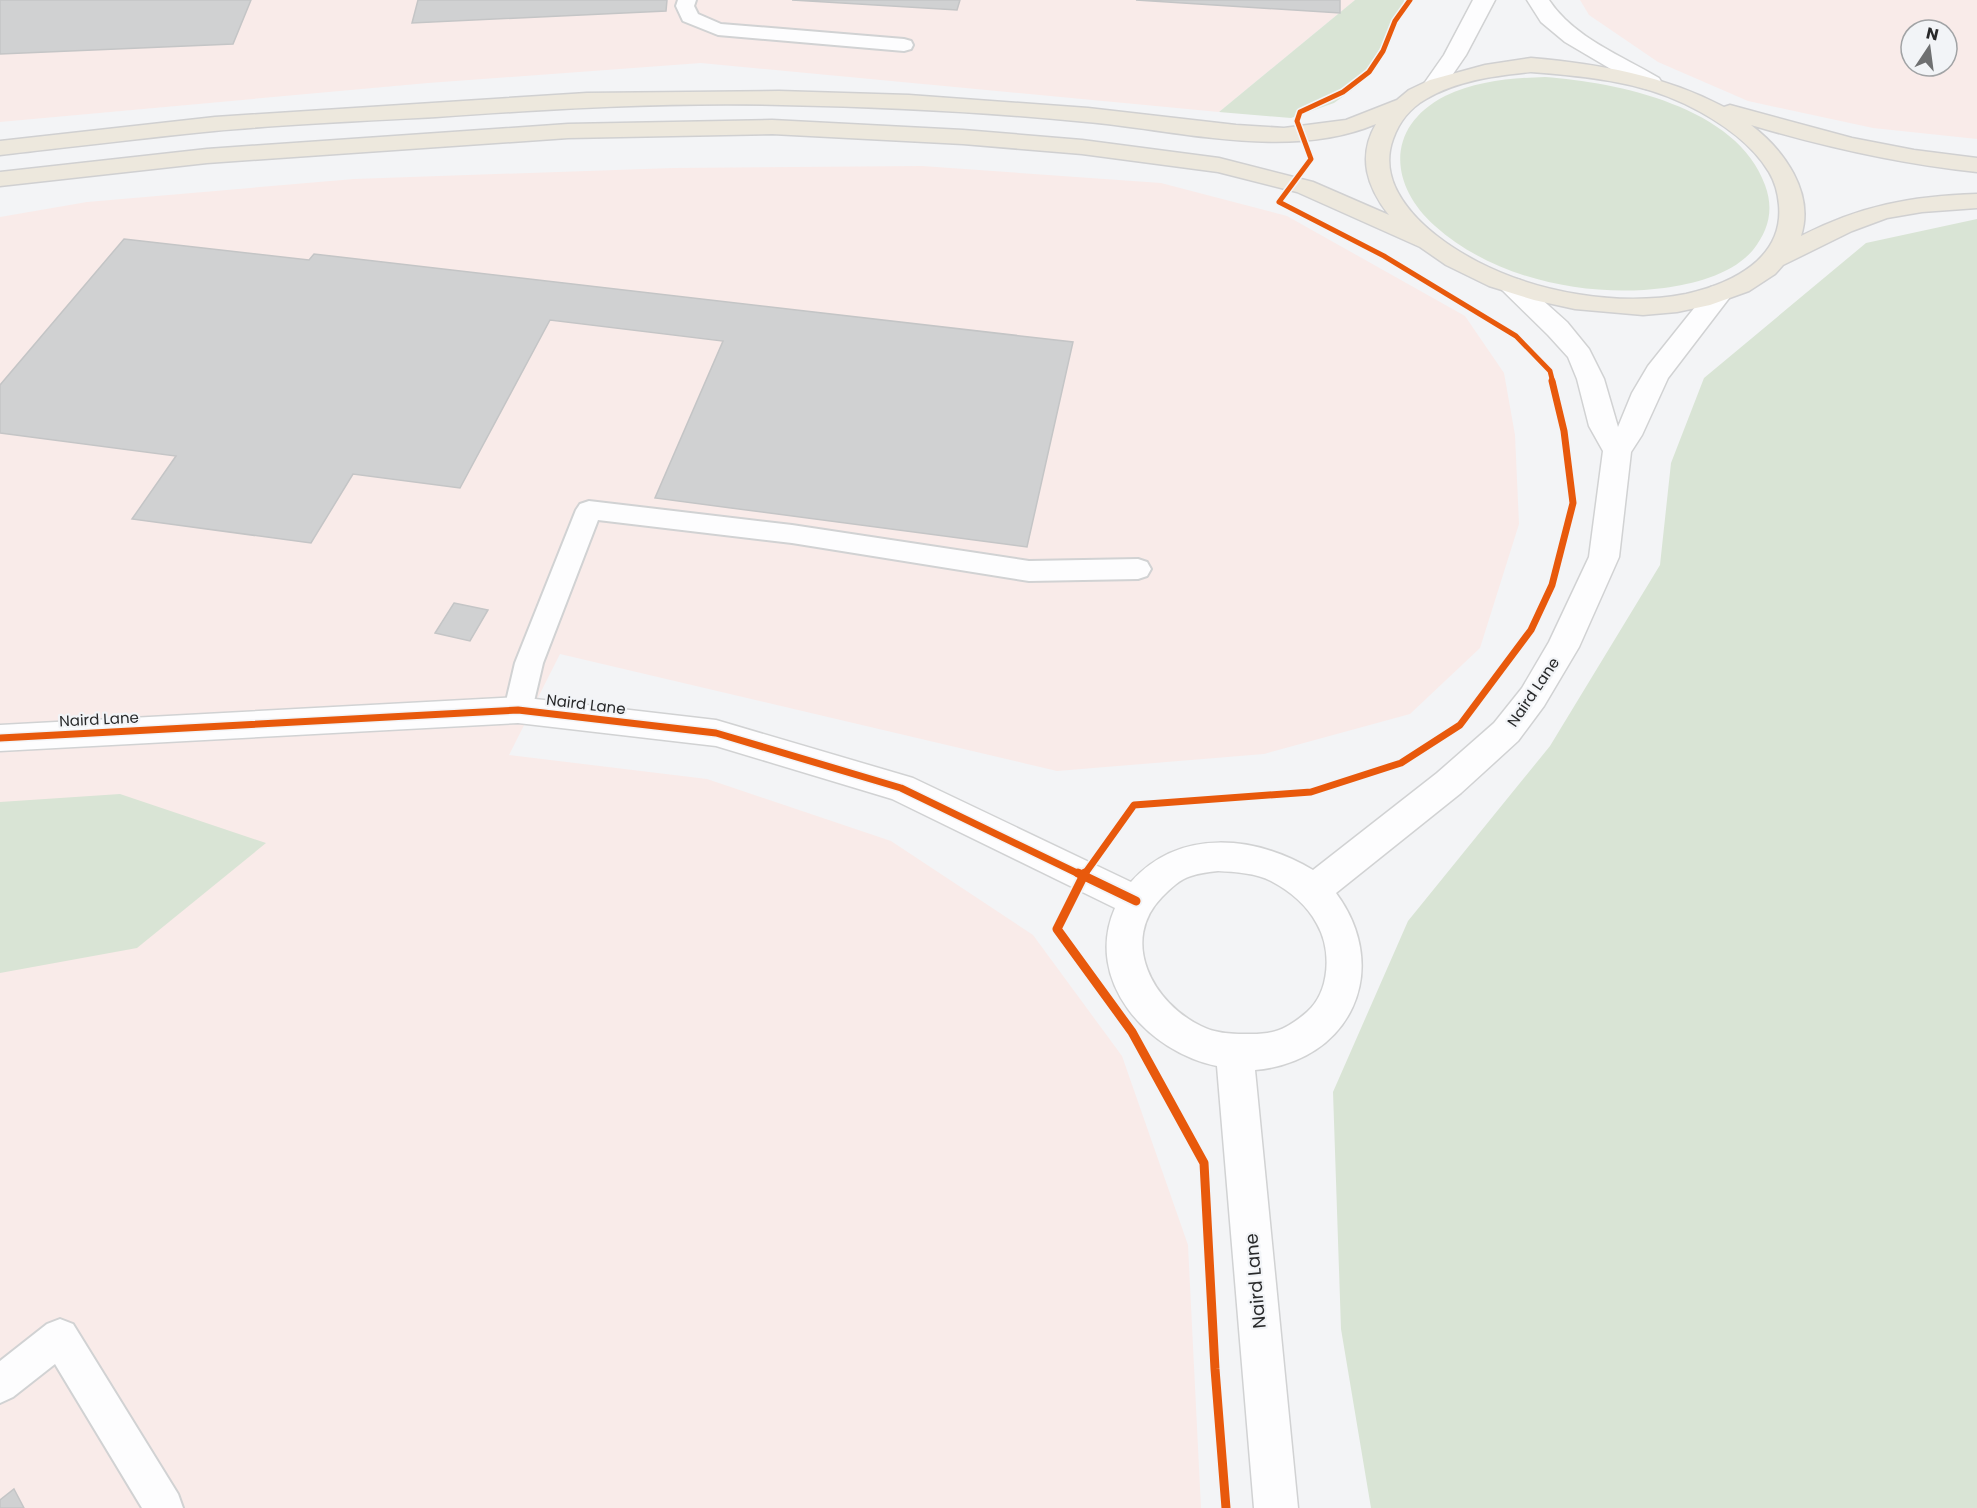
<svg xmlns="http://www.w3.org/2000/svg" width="1977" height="1508" font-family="Poppins,sans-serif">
<rect width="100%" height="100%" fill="#f3f4f6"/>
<g fill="#f9ebe9" fill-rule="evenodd">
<polygon points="0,0 1355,0 1219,112 701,63 428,83 0,122"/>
<path d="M1580 0H1977V139L1873 128 1748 101 1658 62 1589 15ZM1911 30H1947V66H1911Z"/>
<polygon points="922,166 1161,183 1287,216 1465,316 1504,373 1515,435 1519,524 1480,648 1410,714 1264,754 1057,771 560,654 509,755 707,779 891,841 1033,935 1122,1056 1188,1245 1201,1508 0,1508 0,217 87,202 354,179 673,168"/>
</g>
<g fill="#d9e4d5">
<polygon points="1355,0 1404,0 1403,8 1359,85 1334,103 1291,118 1219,112"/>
<path d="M1545 77C1617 82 1738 107 1765 185 1774 209 1769 230 1753 250 1733 274 1694 284 1664 288 1587 298 1494 279 1435 226 1389 185 1385 127 1445 96 1476 81 1511 78 1545 77Z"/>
<polygon points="1977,219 1977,1508 1371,1508 1341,1329 1333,1092 1408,921 1550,746 1660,565 1671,463 1704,378 1866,243"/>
<polygon points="120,794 266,843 137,948 0,973 0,802"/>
</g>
<g fill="#d0d1d2" stroke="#c4c5c6" stroke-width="1.5">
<polygon points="0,0 251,0 233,44 0,54"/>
<polygon points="418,0 667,0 666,11 412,23"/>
<polygon points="792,0 960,0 957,10"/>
<polygon points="1136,0 1340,0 1340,13"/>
<polygon points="124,239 309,260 314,254 1073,342 1027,547 655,498 723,341 550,320 460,488 353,474 311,543 132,519 176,456 0,433 0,385"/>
<polygon points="454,603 488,610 470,641 435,633"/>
<polygon points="14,1489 24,1508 0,1508 0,1500"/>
</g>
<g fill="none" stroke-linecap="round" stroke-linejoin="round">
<g stroke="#d1d2d3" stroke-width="4">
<g id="service">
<polygon points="678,0 696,0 694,6 698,14 721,24 904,39 911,41 913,45 911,49 904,51 718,35 683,21 676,6"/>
<polygon points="589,501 792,525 1029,561 1138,559 1147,562 1151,569 1147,576 1138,579 1029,581 792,543 598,520 543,663 532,710 528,718 518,721 508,718 504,710 515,663 576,510 580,504"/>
<polygon points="60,1319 73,1324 178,1494 183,1508 142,1508 55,1364 13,1397 0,1403 0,1361 47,1324"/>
</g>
</g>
<g stroke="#d1d2d3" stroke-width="3">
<g id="minor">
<polygon points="1473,0 1495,0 1466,55 1442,90 1434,92 1426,90 1423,85 1444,55"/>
<path d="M1527 0H1549C1573 37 1622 56 1659 78L1662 83 1659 88 1651 90 1643 88 1565 42 1541 22Z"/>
<path d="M1511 278 1520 280 1567 322 1589 349 1604 379 1618 427 1632 393 1648 366 1711 287 1720 285 1729 287 1733 293 1668 378 1642 435 1631 452 1619 557 1579 647 1544 706 1518 741 1461 793 1336 893C1393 970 1350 1062 1255 1070L1298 1508H1254L1217 1066C1148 1052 1083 981 1115 908L892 799 716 746 518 723 0 751V725L518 697 716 720 913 778 1131 882C1180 827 1256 836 1313 870L1437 773 1494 723 1522 688 1549 642 1589 557 1603 451 1589 426 1577 379 1568 357 1548 335 1498 286 1502 280ZM1218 871C1235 872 1256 873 1271 881 1290 891 1307 905 1317 924 1332 950 1330 992 1307 1012 1286 1030 1273 1035 1245 1034 1230 1034 1214 1033 1201 1026 1153 1003 1119 941 1162 897 1170 889 1180 879 1191 876 1200 873 1209 872 1218 871Z"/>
</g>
</g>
<g stroke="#d0d0d1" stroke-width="3">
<path id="trunk" d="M1531 58C1599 64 1663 75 1724 107L1730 105 1852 138 1914 150 1977 158V172C1900 164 1825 147 1751 125 1784 150 1815 193 1801 236 1860 206 1911 196 1977 194V208L1922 212 1887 218 1852 231 1783 265 1775 274 1749 291 1710 305 1677 312 1643 315 1575 309 1534 300 1489 286 1446 265 1420 247 1297 192 1218 172 1082 154 963 144 772 134 568 138 207 163 0 186V172L207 149 568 124 772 120 963 130 1082 140 1219 158 1313 182 1389 215C1367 187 1357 157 1376 124 1289 161 1178 130 1087 122 986 112 884 107 782 105 667 102 551 109 436 117 362 121 288 124 214 131 143 138 71 147 0 155V141L215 117 587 93 779 91 909 95 1088 108 1236 125 1284 128 1346 120 1397 100 1409 90 1430 80 1485 65ZM1531 72C1583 76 1637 81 1685 104 1716 119 1751 142 1769 172 1775 182 1778 193 1779 205 1784 259 1731 284 1686 294 1619 307 1538 293 1478 262 1436 240 1373 194 1393 139 1399 122 1410 108 1426 99 1458 80 1495 76 1531 72Z"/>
</g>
<use href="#service" fill="#fdfdfe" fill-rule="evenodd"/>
<use href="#minor" fill="#fdfdfe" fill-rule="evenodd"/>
<use href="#trunk" fill="#ede8dd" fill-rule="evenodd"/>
<g stroke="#f2f4f7" stroke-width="8">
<polyline id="cycleway-far2" points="1410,0 1395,21 1383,51 1369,72 1343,92 1300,112 1297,121 1311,159 1279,202 1384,256 1516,336 1550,371 1553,383"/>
</g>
<g stroke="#f2f4f7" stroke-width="10">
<g id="cycleway-far1">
<polyline points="0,738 518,710 716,733 901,788 1081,875"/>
<polyline points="1084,875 1134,805 1311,792 1401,763 1460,725 1531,630 1552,585 1573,503 1564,431 1552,381"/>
</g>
</g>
<g stroke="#f2f4f7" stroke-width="13">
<g id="cycleway">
<polyline points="1078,873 1136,901"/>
<polyline points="1085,873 1057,929 1132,1032 1204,1163 1215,1369 1226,1508"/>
</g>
</g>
<use href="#cycleway-far2" stroke="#e8590c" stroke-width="5"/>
<use href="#cycleway-far1" stroke="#e8590c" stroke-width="7"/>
<use href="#cycleway" stroke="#e8590c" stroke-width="9"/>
</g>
<g text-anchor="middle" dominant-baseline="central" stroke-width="4.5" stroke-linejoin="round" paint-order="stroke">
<g font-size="15" fill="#28292a" stroke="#f2f4f7">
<text transform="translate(1533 692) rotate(-56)">Naird Lane</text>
<text transform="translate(586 704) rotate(7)">Naird Lane</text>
<text transform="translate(99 719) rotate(-3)">Naird Lane</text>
</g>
<g font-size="18" fill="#28292a" stroke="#f2f4f7">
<text transform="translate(1255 1281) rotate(-95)">Naird Lane</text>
</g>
</g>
<g transform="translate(1929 48) rotate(13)"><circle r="28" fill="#f2f4f7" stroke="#a1a3a5" stroke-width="1.5"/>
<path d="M0-4.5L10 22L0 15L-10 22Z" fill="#6f7071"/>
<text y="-9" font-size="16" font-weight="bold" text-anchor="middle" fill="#28292a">N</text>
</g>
</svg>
